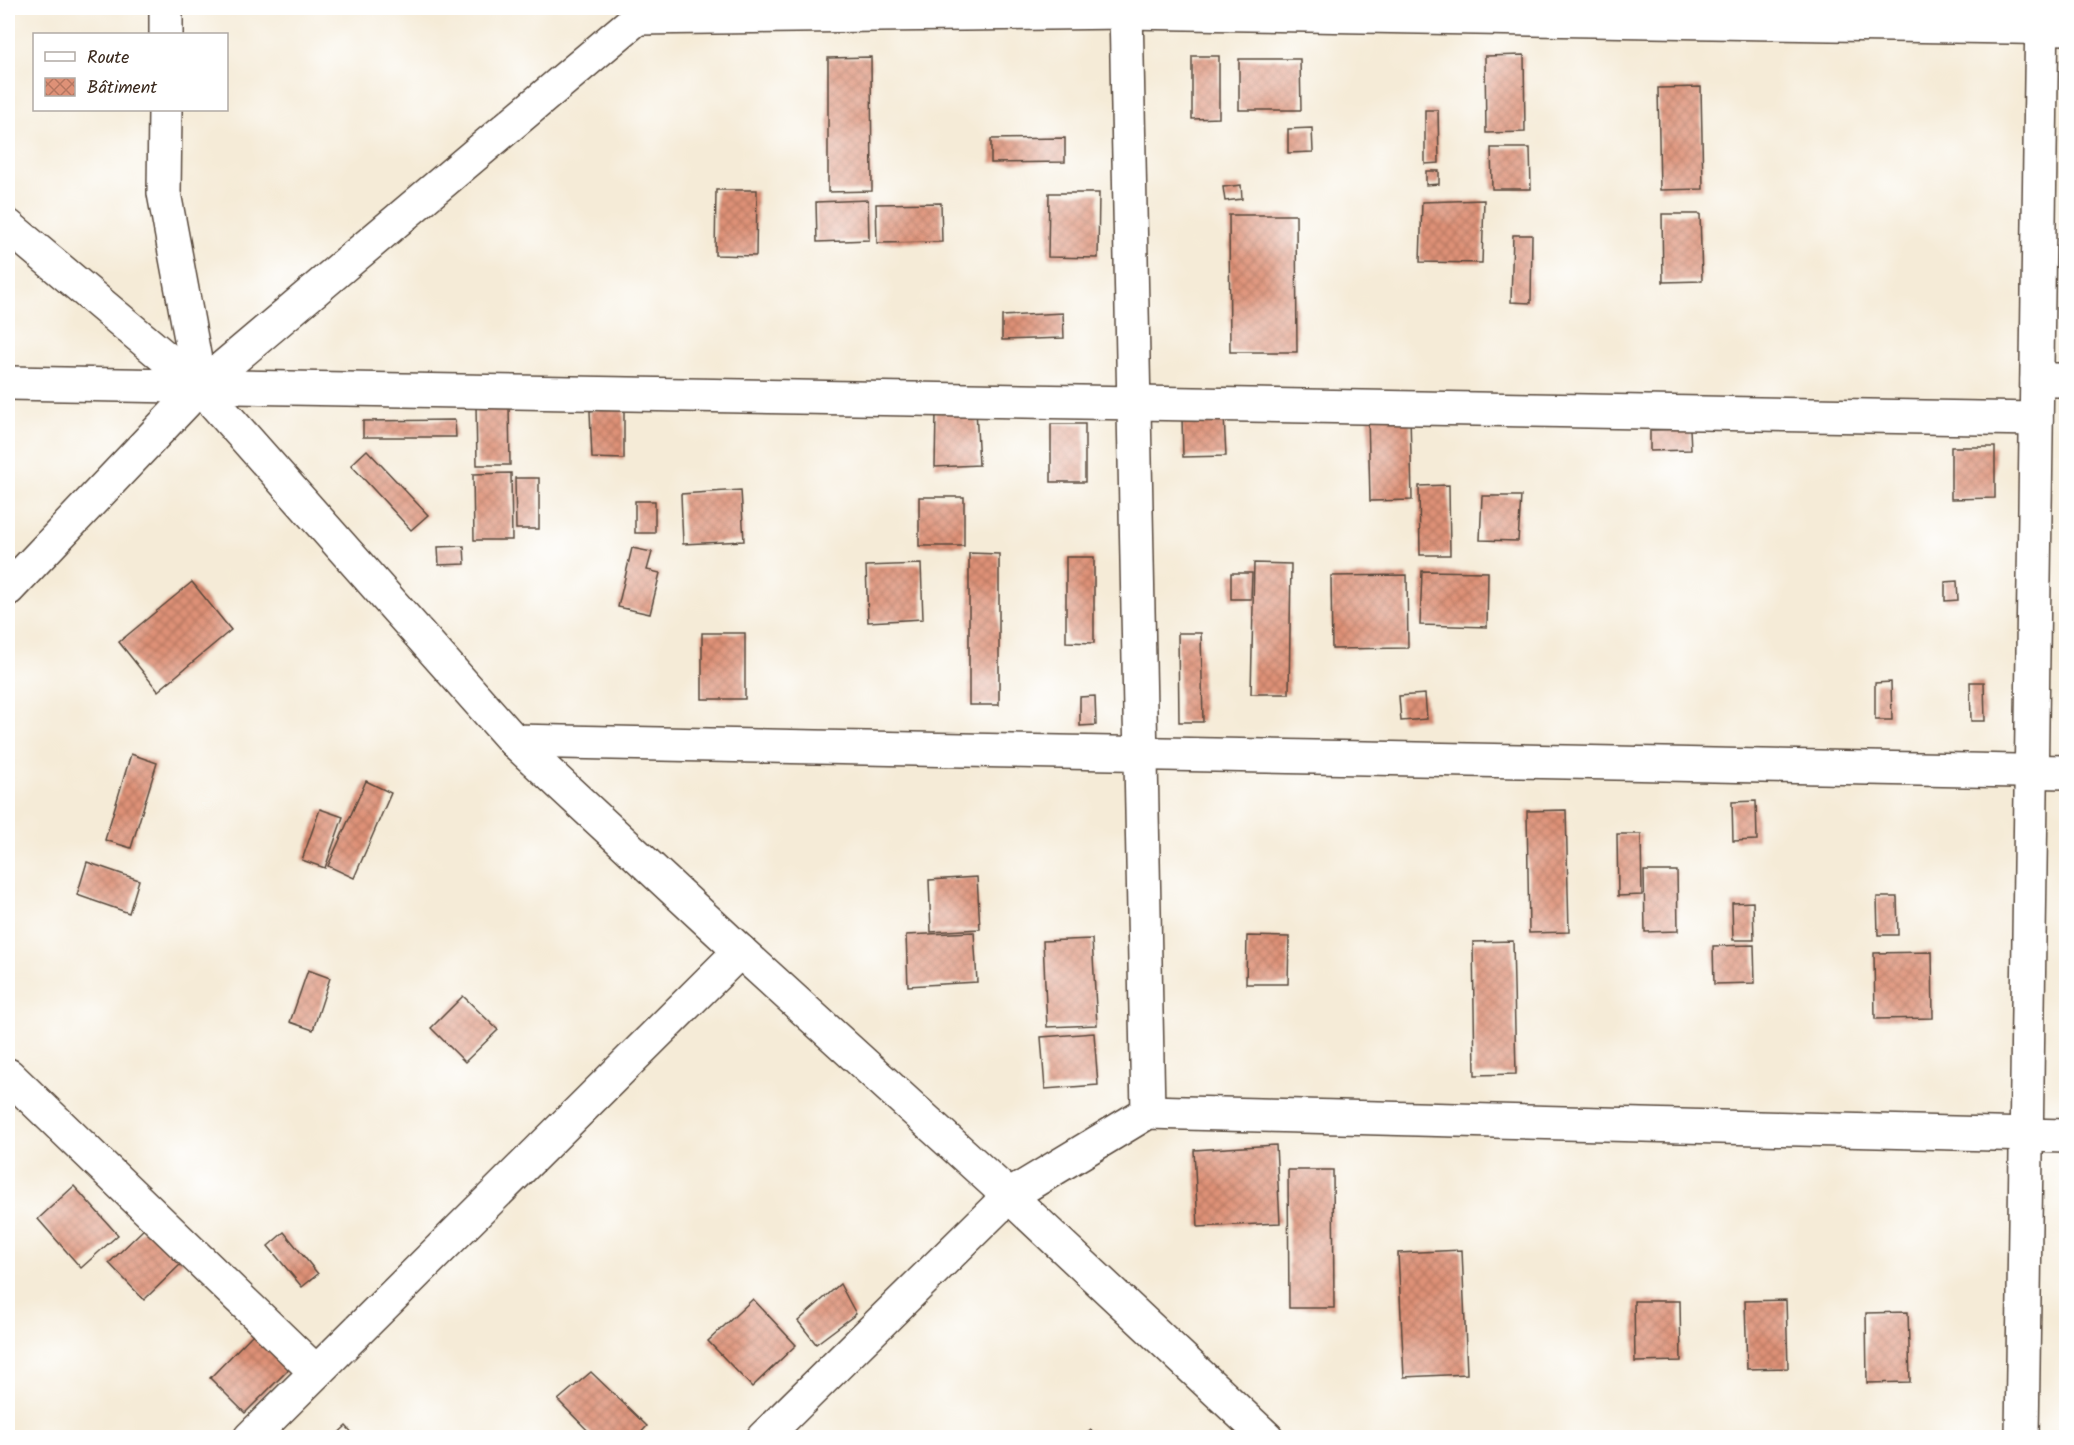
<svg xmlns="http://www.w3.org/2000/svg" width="2074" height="1445" font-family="Kalam,sans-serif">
<defs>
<pattern id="building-cross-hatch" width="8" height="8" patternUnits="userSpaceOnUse" patternTransform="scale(1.5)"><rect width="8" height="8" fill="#de9177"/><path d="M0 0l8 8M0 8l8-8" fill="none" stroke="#b57761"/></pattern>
</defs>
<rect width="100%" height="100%" fill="#fff"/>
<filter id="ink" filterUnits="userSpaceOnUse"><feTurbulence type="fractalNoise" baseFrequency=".0167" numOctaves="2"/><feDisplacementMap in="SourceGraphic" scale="12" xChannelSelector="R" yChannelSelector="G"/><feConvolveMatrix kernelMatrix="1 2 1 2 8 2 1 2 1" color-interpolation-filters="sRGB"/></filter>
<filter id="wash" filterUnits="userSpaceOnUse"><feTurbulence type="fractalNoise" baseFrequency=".008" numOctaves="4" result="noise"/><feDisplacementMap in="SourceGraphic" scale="24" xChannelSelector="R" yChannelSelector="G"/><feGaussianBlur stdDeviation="1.35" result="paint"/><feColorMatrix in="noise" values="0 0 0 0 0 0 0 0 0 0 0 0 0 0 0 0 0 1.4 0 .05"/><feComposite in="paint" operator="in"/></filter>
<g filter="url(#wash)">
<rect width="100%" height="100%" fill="#f5ebd7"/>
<g id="blocks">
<g fill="url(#building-cross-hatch)">
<polygon points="1524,55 1525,132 1486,133 1485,56"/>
<polygon points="1192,56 1219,56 1219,118 1192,119"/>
<polygon points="871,57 872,191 828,192 828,58"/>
<polygon points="1239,59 1300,59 1301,110 1239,110"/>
<polygon points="1701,87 1703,189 1660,190 1658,88"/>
<polygon points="1425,110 1438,110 1439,163 1425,164"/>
<polygon points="1312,128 1313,152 1288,153 1288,129"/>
<polygon points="1065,138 1065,162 991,163 991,139"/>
<polygon points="1491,148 1530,148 1531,189 1492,189"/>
<polygon points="1426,171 1439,171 1439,184 1426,185"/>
<polygon points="1241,185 1242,199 1225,201 1223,187"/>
<polygon points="716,190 757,190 756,256 715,255"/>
<polygon points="1049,193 1099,193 1098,258 1048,257"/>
<polygon points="868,200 869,240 817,242 816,202"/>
<polygon points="1484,200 1482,263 1420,262 1422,202"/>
<polygon points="941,203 942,242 877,243 876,204"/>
<polygon points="1662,214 1700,214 1702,281 1663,282"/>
<polygon points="1229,215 1296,215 1297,352 1230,352"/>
<polygon points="1513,235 1532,235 1531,303 1511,302"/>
<polygon points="1063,313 1064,338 1002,340 1002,316"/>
<polygon points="624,403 624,459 592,458 590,411"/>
<polygon points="476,405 509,405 510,465 477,465"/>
<polygon points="976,409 979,465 935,467 936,412"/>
<polygon points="1410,414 1412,500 1370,501 1368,415"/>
<polygon points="1224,416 1226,456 1183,457 1182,417"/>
<polygon points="455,420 456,437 363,437 363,421"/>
<rect x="1051" y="424" width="34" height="58"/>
<polygon points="1690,429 1691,450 1650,451 1650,430"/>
<polygon points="1951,447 1995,447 1995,498 1951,499"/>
<polygon points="367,450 428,515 411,530 351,465"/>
<polygon points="511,473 512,540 474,540 473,474"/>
<polygon points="515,478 539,478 539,529 516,529"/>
<polygon points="1449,485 1450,555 1420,555 1419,486"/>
<polygon points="741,490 744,541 683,544 681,494"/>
<polygon points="1482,496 1521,496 1518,541 1480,540"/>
<rect x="919" y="497" width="45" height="49"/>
<rect x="635" y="501" width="20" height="32"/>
<polygon points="464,546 465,564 439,565 438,547"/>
<polygon points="632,548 652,552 647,570 660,573 650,614 618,607"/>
<polygon points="969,553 999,554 999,705 969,705"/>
<polygon points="1066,557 1094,557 1094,643 1066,642"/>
<polygon points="1254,563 1291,564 1289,694 1251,694"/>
<polygon points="921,564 923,619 868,622 866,566"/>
<polygon points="1422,571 1488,572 1487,627 1420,625"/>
<polygon points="1231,573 1252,573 1251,599 1231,599"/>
<polygon points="1407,575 1408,648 1332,649 1331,576"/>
<polygon points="1957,581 1958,600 1945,601 1945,582"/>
<polygon points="192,582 231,630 158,691 119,642"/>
<rect x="702" y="633" width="43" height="66"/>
<polygon points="1178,633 1201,633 1203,722 1179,722"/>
<polygon points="1891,682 1892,720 1875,720 1875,683"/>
<polygon points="1970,682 1984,682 1985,721 1971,721"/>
<polygon points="1425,694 1427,719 1401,721 1399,696"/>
<polygon points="1095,696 1096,725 1080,726 1080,697"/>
<polygon points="131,754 157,763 131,848 105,840"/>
<polygon points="366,781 391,793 354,878 328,866"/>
<polygon points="1756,801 1757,840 1733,841 1732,802"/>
<polygon points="320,809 343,817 325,868 302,860"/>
<polygon points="1566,810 1569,932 1529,933 1527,811"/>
<polygon points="1617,834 1641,834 1642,895 1618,896"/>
<polygon points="87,862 139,880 129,913 77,895"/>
<polygon points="1644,871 1677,871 1678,931 1645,932"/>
<polygon points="977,877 980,929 931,932 929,880"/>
<polygon points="1877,897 1897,897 1898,935 1878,935"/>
<polygon points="1753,902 1754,940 1733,940 1732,903"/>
<polygon points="974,932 977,982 908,986 906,935"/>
<polygon points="1247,936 1289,937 1288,984 1246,984"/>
<polygon points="1092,939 1097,1025 1047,1027 1043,941"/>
<polygon points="1513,941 1516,1074 1475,1075 1473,942"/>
<polygon points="1754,945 1755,983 1714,984 1713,946"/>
<polygon points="1932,952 1933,1018 1875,1019 1874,953"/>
<polygon points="308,970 330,978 313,1030 290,1022"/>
<polygon points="463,996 498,1030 465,1062 431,1028"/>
<polygon points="1094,1033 1098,1085 1045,1089 1041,1037"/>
<polygon points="1276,1145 1280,1223 1198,1227 1194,1150"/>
<polygon points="1288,1170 1333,1170 1334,1308 1289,1308"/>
<polygon points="74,1186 118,1235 81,1268 38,1219"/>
<polygon points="148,1225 184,1261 144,1300 109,1263"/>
<polygon points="284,1232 318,1274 302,1287 268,1246"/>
<polygon points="1462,1250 1467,1374 1404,1377 1398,1253"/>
<polygon points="840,1284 856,1314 816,1344 798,1321"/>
<polygon points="753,1299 796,1345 752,1387 708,1341"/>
<polygon points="1786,1300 1788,1368 1747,1369 1745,1301"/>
<polygon points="1634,1301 1680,1301 1681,1361 1635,1362"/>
<polygon points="1908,1312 1910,1382 1867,1383 1866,1313"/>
<polygon points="253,1334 289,1369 245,1413 210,1378"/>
<polygon points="591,1372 647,1426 636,1438 595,1438 558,1400"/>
<polygon points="346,1426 357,1438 333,1438"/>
<polygon points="1091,1430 1097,1438 1081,1438"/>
</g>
</g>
</g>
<g filter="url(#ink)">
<use href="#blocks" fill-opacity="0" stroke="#57473a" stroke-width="1.5"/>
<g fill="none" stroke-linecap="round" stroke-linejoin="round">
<g stroke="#57473a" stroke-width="36">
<g id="minor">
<polyline points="1126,8 1148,1112"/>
<polyline points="637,18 1126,12 2066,28"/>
<polyline points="166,34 166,8"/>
<polyline points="8,226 200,387 514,741 740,951 1009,1196 1267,1438"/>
<polyline points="2037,380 2066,380"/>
<polyline points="8,383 2036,419"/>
<polyline points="200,387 637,18 646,8"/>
<polyline points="8,589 200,387 164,193 165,110"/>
<polyline points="514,741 2066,772"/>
<polyline points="8,1075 316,1372"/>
<polyline points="250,1438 740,951"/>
<polyline points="763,1438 1009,1196 1148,1112 2066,1136"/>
<polyline points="2022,1438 2042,8"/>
</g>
</g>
<use href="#minor" stroke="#fff" stroke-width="33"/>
</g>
</g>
<rect width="2074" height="1445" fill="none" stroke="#fff" stroke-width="30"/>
<rect x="33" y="33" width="195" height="78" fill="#ffffff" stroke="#b1aaa5" stroke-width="1.5"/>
<rect x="45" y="52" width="30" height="9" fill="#ffffff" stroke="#b1aaa5" stroke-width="1.5"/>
<text x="87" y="63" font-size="18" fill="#3b2a1e">Route</text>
<rect x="45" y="78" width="30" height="18" fill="url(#building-cross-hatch)" stroke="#b1aaa5" stroke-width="1.5"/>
<text x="87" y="93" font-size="18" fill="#3b2a1e">Bâtiment</text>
</svg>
